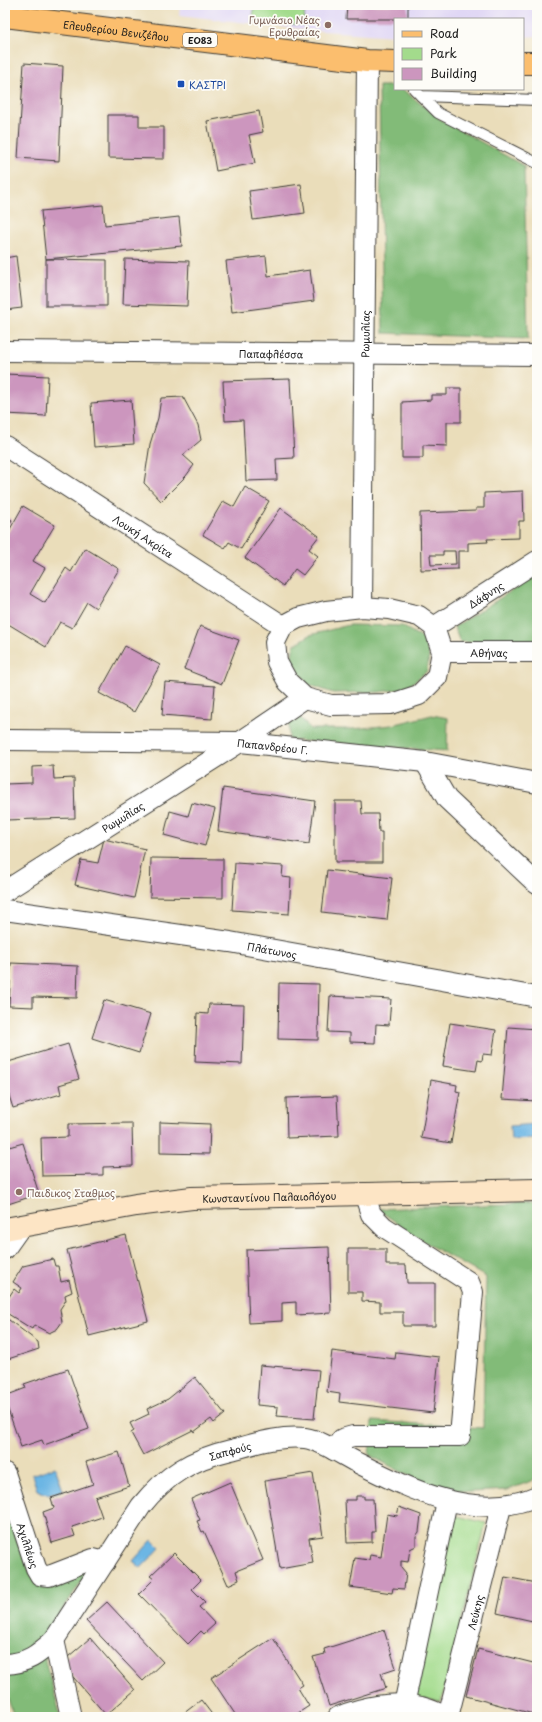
<svg xmlns="http://www.w3.org/2000/svg" width="542" height="1722" font-family="'Playpen Sans',sans-serif">
<rect width="100%" height="100%" fill="#fdfcf7"/>
<filter id="ink" filterUnits="userSpaceOnUse"><feTurbulence type="fractalNoise" baseFrequency=".025" numOctaves="2"/><feDisplacementMap in="SourceGraphic" scale="8" xChannelSelector="R" yChannelSelector="G"/><feConvolveMatrix kernelMatrix="1 2 1 2 8 2 1 2 1" color-interpolation-filters="sRGB"/></filter>
<filter id="wash" filterUnits="userSpaceOnUse"><feTurbulence type="fractalNoise" baseFrequency=".012" numOctaves="4" result="noise"/><feDisplacementMap in="SourceGraphic" scale="16" xChannelSelector="R" yChannelSelector="G"/><feGaussianBlur stdDeviation="0.9" result="paint"/><feColorMatrix in="noise" values="0 0 0 0 0 0 0 0 0 0 0 0 0 0 0 0 0 1.4 0 .05"/><feComposite in="paint" operator="in"/></filter>
<g filter="url(#wash)">
<rect width="100%" height="100%" fill="#eaddba"/>
<polygon fill="#dfd5f5" points="180,5 537,5 537,36 523,37 523,19 395,19 395,36 309,30 179,15"/>
<g fill="#a3db8c" stroke="#607c54">
<polygon points="254,5 305,5 304,25 253,21"/>
<polygon points="453,1515 486,1523 441,1702 411,1696"/>
</g>
<g fill="#82bb78" stroke="#4f6c4a">
<polygon points="379,86 395,86 395,89 402,89 440,119 524,166 528,339 383,333"/>
<polygon points="537,575 537,642 460,642 454,627"/>
<polygon points="349,625 402,626 424,639 429,655 427,671 407,688 379,692 333,693 307,684 291,660 294,645 310,635"/>
<polygon points="432,715 448,718 447,751 289,740 289,718 300,717 310,729 352,729 392,725"/>
<polygon points="537,1203 537,1479 507,1490 470,1492 421,1482 369,1455 372,1421 483,1428 486,1277 431,1246 377,1209"/>
<polygon points="5,1503 31,1576 90,1568 50,1629 45,1661 61,1717 14,1717 5,1690"/>
</g>
<g fill="#6cb6e4" stroke="#446980">
<polygon points="535,1124 536,1139 511,1140 510,1126"/>
<polygon points="55,1467 63,1490 49,1495 37,1490 32,1475"/>
<polygon points="152,1540 160,1548 141,1568 133,1561"/>
</g>
<g id="blocks">
<g fill="#cc96be" fill-rule="evenodd">
<polygon points="347,5 408,5 408,19 346,19"/>
<polygon points="24,63 63,66 59,161 18,158"/>
<polygon points="259,111 263,132 249,135 255,163 216,171 207,121"/>
<polygon points="108,115 139,115 139,127 164,127 164,159 108,158"/>
<polygon points="301,184 305,213 253,220 249,191"/>
<polygon points="103,205 105,225 179,217 182,246 46,259 41,211"/>
<polygon points="16,256 22,308 5,310 5,258"/>
<polygon points="266,256 268,276 310,270 314,301 232,312 226,261"/>
<polygon points="46,259 107,260 107,306 46,306"/>
<polygon points="125,259 189,261 187,306 123,304"/>
<polygon points="5,374 48,376 46,416 5,414"/>
<polygon points="290,379 294,458 276,459 277,480 246,481 243,420 225,421 223,381"/>
<polygon points="447,388 461,388 461,422 447,422 447,446 423,445 423,458 402,458 402,402 431,400 431,395 447,395"/>
<polygon points="183,397 198,425 201,440 183,455 194,465 186,476 161,501 144,483 150,444 158,418 161,398"/>
<polygon points="131,400 134,444 94,447 91,403"/>
<polygon points="245,487 269,501 241,549 229,542 225,548 203,535 223,501 234,507"/>
<path d="M523 491 524 521H519V538L487 539 488 542 468 543V551H458V569L421 570 420 513 476 511V508H484V493ZM443 551H455L456 564 431 565 430 555H443Z"/>
<polygon points="23,506 55,525 33,561 45,568 30,594 45,603 66,568 71,572 85,548 119,569 96,608 87,602 72,628 60,622 46,647 5,622 5,591 7,587 5,585 5,538"/>
<polygon points="281,508 319,536 309,549 318,556 303,575 295,569 283,586 245,558"/>
<polygon points="5,516 12,520 5,531"/>
<polygon points="200,626 239,640 222,684 184,669"/>
<polygon points="125,646 160,665 134,712 99,693"/>
<polygon points="165,682 215,686 212,719 162,715"/>
<polygon points="53,766 54,779 74,778 75,818 5,820 5,784 32,783 32,767"/>
<polygon points="223,788 315,801 309,844 218,831"/>
<polygon points="335,801 361,801 362,814 378,814 379,832 382,832 382,862 335,862"/>
<polygon points="192,803 215,809 205,846 164,835 170,811 188,816"/>
<polygon points="104,839 145,849 134,898 75,885 81,860 98,863"/>
<polygon points="151,858 223,859 223,898 150,897"/>
<polygon points="235,863 283,866 282,877 291,878 289,914 232,910"/>
<polygon points="327,870 392,878 387,920 322,912"/>
<polygon points="11,963 78,966 77,998 33,997 33,1007 9,1006"/>
<polygon points="279,983 319,984 318,1040 278,1039"/>
<polygon points="330,996 391,999 389,1025 376,1024 375,1043 350,1042 350,1033 328,1032"/>
<polygon points="104,1000 151,1014 139,1053 92,1038"/>
<polygon points="209,1004 244,1005 242,1064 195,1062 197,1013 208,1014"/>
<polygon points="450,1023 496,1030 492,1055 483,1054 482,1061 478,1060 476,1071 443,1066"/>
<polygon points="508,1027 537,1029 537,1101 502,1099"/>
<polygon points="68,1044 79,1079 59,1085 61,1094 13,1108 5,1083 5,1063"/>
<polygon points="431,1080 457,1085 456,1091 460,1092 451,1143 421,1138"/>
<polygon points="337,1096 339,1136 287,1138 286,1098"/>
<polygon points="160,1122 210,1124 209,1154 160,1153"/>
<polygon points="132,1123 133,1166 103,1167 103,1175 42,1176 41,1138 68,1137 68,1124"/>
<polygon points="5,1135 9,1147 23,1143 39,1194 5,1205"/>
<polygon points="126,1235 148,1321 89,1336 67,1250"/>
<polygon points="329,1247 331,1313 296,1315 296,1302 282,1303 282,1321 249,1323 246,1250"/>
<polygon points="348,1249 386,1249 386,1265 406,1265 407,1283 435,1283 435,1326 403,1326 403,1312 380,1312 380,1302 362,1301 362,1292 348,1292"/>
<polygon points="53,1259 55,1266 58,1266 61,1282 69,1280 72,1292 65,1295 66,1300 60,1309 62,1322 57,1329 49,1333 34,1325 32,1329 5,1312 5,1303 14,1289 19,1293 22,1288 13,1282 23,1266"/>
<polygon points="5,1317 38,1342 39,1349 5,1360"/>
<polygon points="332,1351 395,1359 396,1352 439,1357 433,1413 339,1402 340,1394 327,1392"/>
<polygon points="260,1365 319,1370 314,1419 277,1416 278,1407 257,1405"/>
<polygon points="68,1369 89,1429 44,1445 42,1440 21,1447 5,1401 5,1396 26,1388 24,1384"/>
<polygon points="195,1377 225,1414 214,1423 211,1419 194,1432 193,1430 143,1455 131,1433 134,1431 130,1423 149,1414 147,1409 168,1399"/>
<polygon points="119,1452 129,1486 95,1497 102,1517 72,1527 75,1536 52,1543 43,1512 54,1508 51,1498 93,1484 86,1462"/>
<polygon points="313,1473 323,1536 309,1538 313,1563 280,1569 265,1481"/>
<polygon points="230,1482 263,1560 236,1571 239,1580 228,1585 204,1531 202,1532 197,1521 200,1520 191,1499"/>
<polygon points="356,1496 364,1496 364,1499 373,1499 375,1532 372,1532 372,1542 347,1543 345,1500 356,1500"/>
<polygon points="399,1507 421,1515 419,1532 416,1536 416,1546 410,1549 408,1562 401,1561 401,1567 406,1573 404,1589 393,1588 392,1593 350,1587 355,1558 369,1560 370,1555 381,1557 387,1514 397,1516"/>
<polygon points="174,1553 201,1580 192,1589 205,1602 199,1607 215,1624 204,1634 201,1631 188,1644 139,1594 154,1579 150,1576"/>
<polygon points="505,1577 537,1583 537,1622 497,1613"/>
<polygon points="107,1602 163,1662 143,1681 86,1621"/>
<polygon points="384,1630 396,1668 381,1673 386,1688 329,1706 313,1657 325,1654 324,1649"/>
<polygon points="90,1638 135,1690 106,1715 61,1663"/>
<polygon points="273,1638 303,1685 298,1688 309,1706 292,1717 237,1717 211,1678"/>
<polygon points="478,1649 537,1664 537,1715 466,1696"/>
<polygon points="201,1700 214,1717 179,1717"/>
</g>
</g>
</g>
<g filter="url(#ink)">
<use href="#blocks" fill-opacity="0" stroke="#3b3934" stroke-width="1"/>
<g fill="none" stroke-linecap="round" stroke-linejoin="round">
<g stroke="#3b3934" stroke-width="12">
<g id="lane">
<polyline points="414,89 421,96 537,100"/>
<polyline points="421,96 438,113 537,163"/>
</g>
</g>
<g stroke="#3b3934" stroke-width="22">
<g id="street">
<path id="s1" d="M5 351 537 355"/>
<path id="s2" d="M5 446 283 626"/>
<path id="s3" d="M362 607 367 61"/>
<polygon points="362,607 389,609 419,616 434,627 442,652 437,677 419,695 391,704 331,705 305,698 288,682 277,662 275,642 283,626 298,618 326,611"/>
<path id="s4" d="M434 627 537 561"/>
<path id="s5" d="M442 652H537"/>
<path id="s6" d="M5 740 240 742 425 762 537 783"/>
<polyline points="425,762 447,799 537,884"/>
<path id="s7" d="M5 891 240 742 305 698"/>
<path id="s8" d="M5 910 230 942 537 997"/>
<polyline points="5,1249 22,1225"/>
<polyline points="334,1450 342,1439 353,1436 460,1436 473,1292 469,1282 384,1227 371,1214 364,1193"/>
<path id="s9" d="M5 1473 36 1568 40 1575 49 1576 93 1559 105 1562"/>
<polyline points="54,1640 71,1717"/>
<path id="s10" d="M5 1664C28 1663 37 1655 54 1640L141 1506C166 1475 192 1459 231 1450 254 1444 280 1435 305 1438 320 1440 341 1454 354 1461 410 1489 475 1523 537 1496"/>
<polyline points="404,1705 447,1501"/>
<path id="s11" d="M338 1717C362 1707 395 1700 421 1707 430 1709 439 1714 448 1717L501 1507"/>
</g>
</g>
<g stroke="#3b3934" stroke-width="24">
<g id="secondary">
<path id="s12" d="M5 1229 136 1205 192 1198 537 1190"/>
</g>
</g>
<g stroke="#3b3934" stroke-width="24">
<g id="primary">
<path id="s13" d="M5 16 367 61 395 62"/>
<polyline points="523,63 537,63"/>
</g>
</g>
<use href="#lane" stroke="#fff" stroke-width="10"/>
<use href="#street" stroke="#fff" stroke-width="20"/>
<use href="#secondary" stroke="#fde5c5" stroke-width="22"/>
<use href="#primary" stroke="#fbbe6e" stroke-width="22"/>
</g>
</g>
<g fill="#8d6e63" stroke="#fdfcf7" stroke-width="1.5">
<circle cx="328" cy="25" r="4"/>
<circle cx="19" cy="1192" r="4"/>
</g>
<rect fill="#1a4fb4" stroke="#fdfcf7" stroke-width="1.5" x="177" y="80" width="8" height="8" rx="2"/>
<g text-anchor="middle" dominant-baseline="central" stroke-width="3.5" stroke-linejoin="round" paint-order="stroke">
<rect fill="#fdfcf7" stroke="#605f5e" stroke-width="1" x="183" y="33" width="34" height="14" rx="3"/>
<g font-size="9" font-weight="bold" fill="#1c1c1c">
<text x="200" y="40">ΕΟ83</text>
</g>
<g font-size="10" fill="#785e54" stroke="#fdfcf7" text-anchor="end">
<text x="320" y="19">Γυμνάσιο Νέας<tspan x="320" dy="12">Ερυθραίας</tspan></text>
<text x="27" y="1192" text-anchor="start">Παιδικος Σταθμος</text>
</g>
<g font-size="10" fill="#1c1c1c" stroke="#fdfcf7">
<text stroke="none"><textPath href="#s13" startOffset="112">Ελευθερίου Βενιζέλου</textPath></text>
<text stroke="none"><textPath href="#s3" startOffset="273">Ρωμυλίας</textPath></text>
<text stroke="none"><textPath href="#s1" startOffset="266">Παπαφλέσσα</textPath></text>
<text stroke="none"><textPath href="#s2" startOffset="165">Λουκή Ακρίτα</textPath></text>
<text stroke="none"><textPath href="#s4" startOffset="61">Δάφνης</textPath></text>
<text stroke="none"><textPath href="#s5" startOffset="47">Αθήνας</textPath></text>
<text stroke="none"><textPath href="#s6" startOffset="268">Παπανδρέου Γ.</textPath></text>
<text stroke="none"><textPath href="#s7" startOffset="139">Ρωμυλίας</textPath></text>
<text stroke="none"><textPath href="#s8" startOffset="270">Πλάτωνος</textPath></text>
<text stroke="none"><textPath href="#s12" startOffset="267">Κωνσταντίνου Παλαιολόγου</textPath></text>
<text stroke="none"><textPath href="#s10" startOffset="323">Σαπφούς</textPath></text>
<text stroke="none"><textPath href="#s9" startOffset="76">Αχιλλέως</textPath></text>
<text stroke="none"><textPath href="#s11" startOffset="222">Λεύκης</textPath></text>
</g>
<g font-size="10" fill="#164399" stroke="#fdfcf7" text-anchor="start">
<text x="189" y="84">ΚΑΣΤΡΙ</text>
</g>
</g>
<rect width="542" height="1722" fill="none" stroke="#fdfcf7" stroke-width="20"/>
<rect x="394" y="18" width="130" height="72" fill="#fdfcf7" stroke="#a3a29f"/>
<rect x="402" y="31" width="20" height="6" fill="#fbbe6e" stroke="#a3a29f"/>
<text x="430" y="38" font-size="12" fill="#1c1c1c">Road</text>
<rect x="402" y="48" width="20" height="12" fill="#a3db8c" stroke="#a3a29f"/>
<text x="430" y="58" font-size="12" fill="#1c1c1c">Park</text>
<rect x="402" y="68" width="20" height="12" fill="#cc96be" stroke="#a3a29f"/>
<text x="430" y="78" font-size="12" fill="#1c1c1c">Building</text>
</svg>
